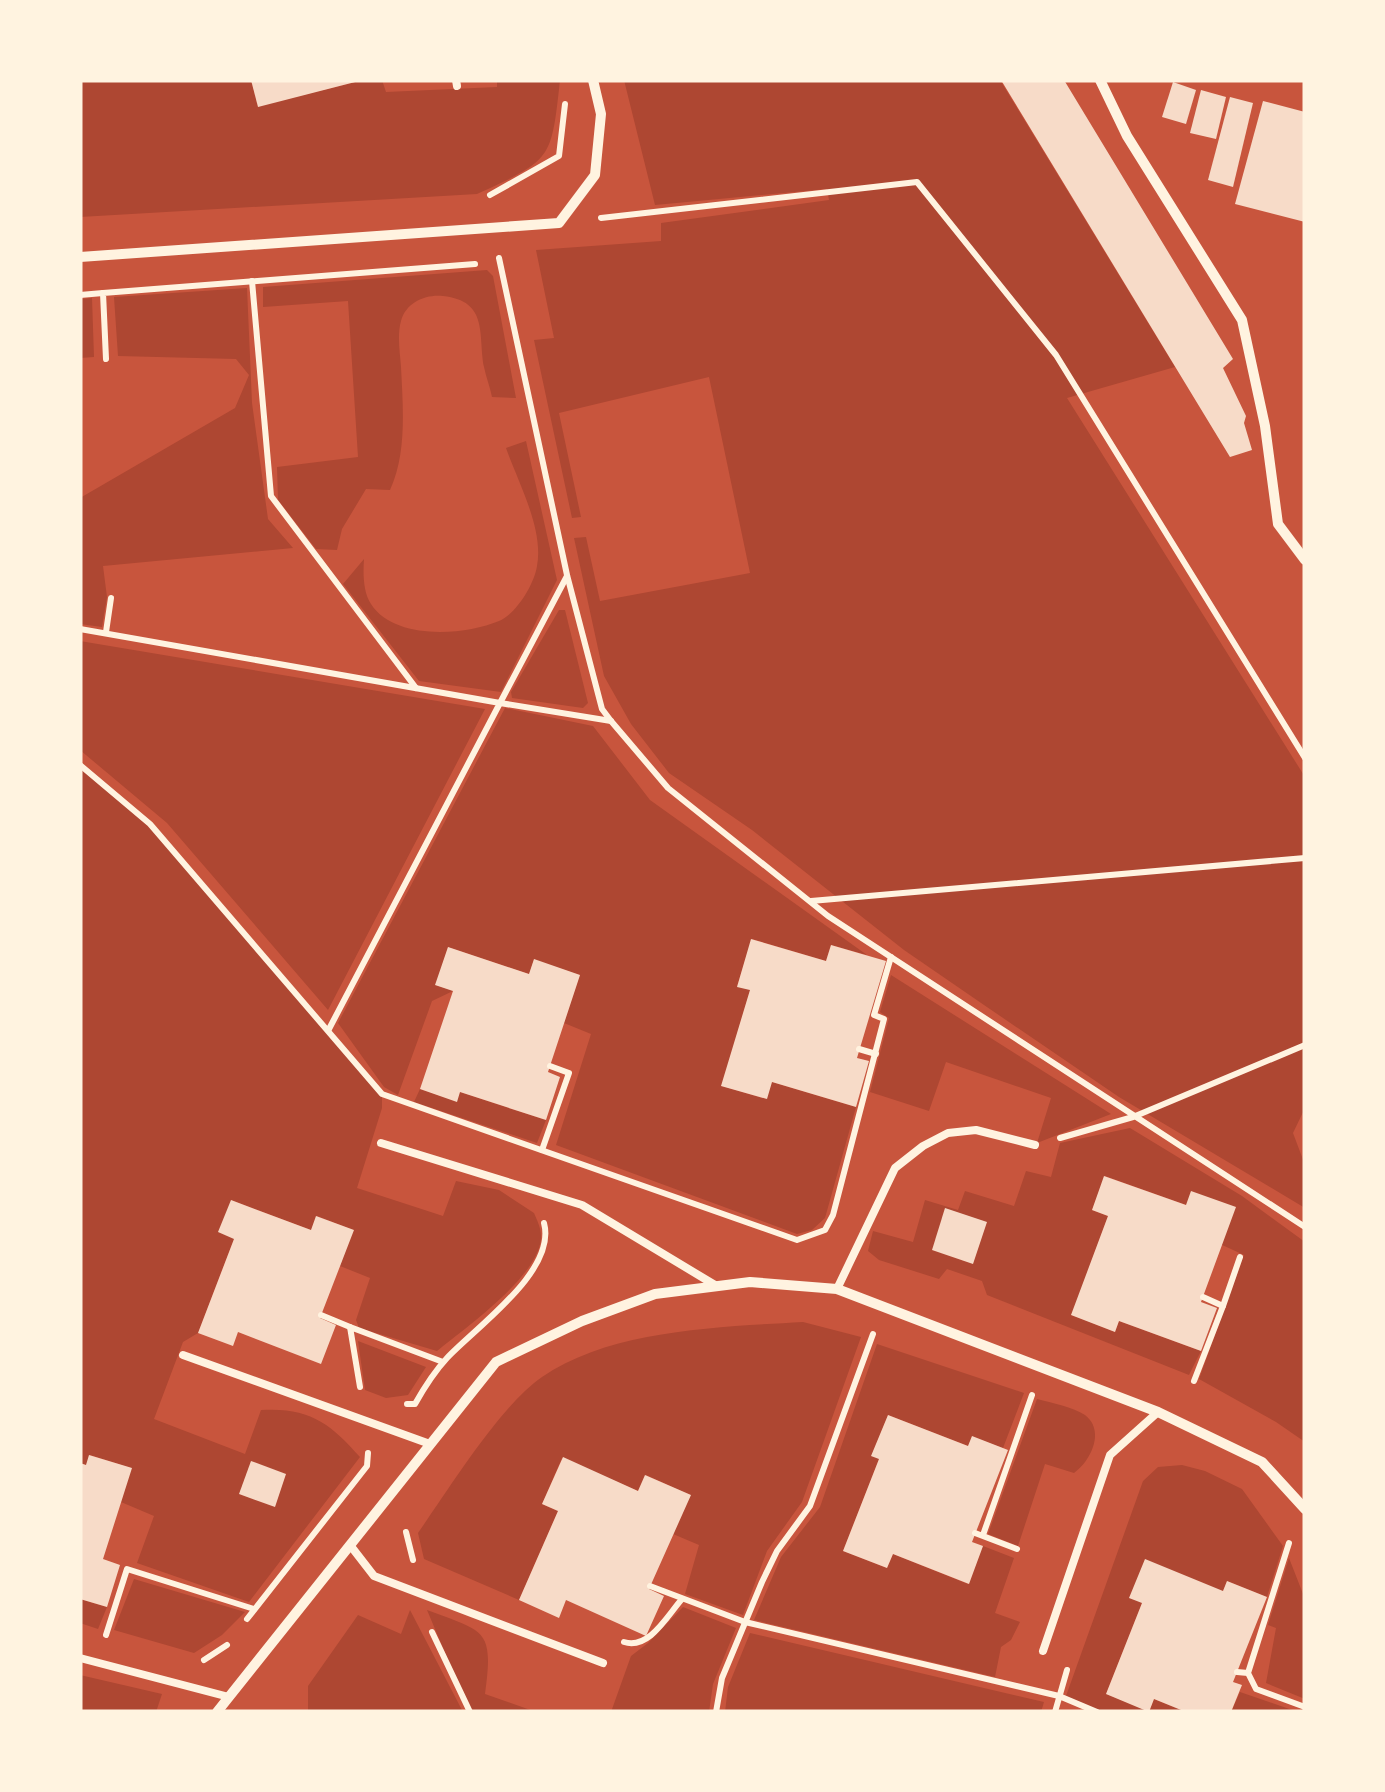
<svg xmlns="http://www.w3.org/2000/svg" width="1385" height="1792" font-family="'Source Serif 4',serif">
<rect width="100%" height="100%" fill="#c8553d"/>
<g fill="#ae4732">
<path d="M80 80H251L258 106 364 80H382L386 92 497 87V80H560C551 162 552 159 477 194L80 217Z"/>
<polygon points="624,80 1000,80 1175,367 1067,398 1305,777 1305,1108 1293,1133 1305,1165 1305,1208 1119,1097 984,1005 904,950 752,830 669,773 631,724 604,676 574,538 586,537 600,601 750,573 709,377 559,413 581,517 572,518 534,340 554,338 536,250 661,241 661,223 829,200 827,189 655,205"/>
<path d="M487 270 493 276 516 398 492 397C490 387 486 377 484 367 478 335 489 301 443 296 426 294 406 302 401 321 397 335 400 353 401 367 403 408 407 453 390 490L366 489 342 529 337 550 316 549 278 500 277 467 358 457 348 301 263 307V287Z"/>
<polygon points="247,288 252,403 268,519 293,548 103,566 107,597 102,627 80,624 80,498 235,408 249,375 236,359 118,356 114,297"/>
<polygon points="92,298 94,357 80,358 80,299"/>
<path d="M526 441 557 580 501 692 419 681 343 584 364 559C363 573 363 592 371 604 394 640 463 636 499 621 516 614 534 585 537 566 544 529 518 482 506 448Z"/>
<polygon points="559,610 565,610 588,703 583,708 512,698 511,692"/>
<polygon points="80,641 485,709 328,1010 167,823 80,750"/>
<polygon points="505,708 593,726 650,800 867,955 831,945 826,961 752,939 737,986 750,990 722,1086 766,1099 772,1082 856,1107 825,1218 812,1230 797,1234 556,1145 591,1034 564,1023 580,975 534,960 529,974 448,947 436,985 453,991 432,1001 398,1095 384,1087 338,1023"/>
<path d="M80 768 150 824 382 1094V1108L357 1188 443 1216 456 1181 499 1190 534 1213C537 1220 541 1228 541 1236 542 1274 465 1328 437 1351L359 1328 356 1320 370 1278 340 1266 353 1230 317 1216 311 1230 231 1200 234 1239 198 1333 183 1342 154 1419 245 1454 261 1410C309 1407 330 1423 360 1457L249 1602 137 1563 154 1516 121 1502 131 1468 90 1455 86 1465 80 1463Z"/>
<polygon points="891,975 1111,1114 1037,1143 1051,1098 946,1062 929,1111 870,1092 889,1018 880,1012"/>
<polygon points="420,1089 456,1101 460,1092 546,1120 537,1143 414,1102"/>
<polygon points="1130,1128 1242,1196 1305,1242 1305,1442 1276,1422 1199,1379 1244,1255 1220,1244 1186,1205 1105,1176 1092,1210 1108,1216 1072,1315 1115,1332 1119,1321 1201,1351 1189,1375 987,1295 982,1281 947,1269 939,1279 879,1260 868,1251 873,1231 913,1242 925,1200 958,1210 965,1191 1014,1206 1026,1171 1051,1177 1060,1143"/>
<path d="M803 1322 861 1337 802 1502 767 1551 743 1615 685 1594 699 1545 673 1534 690 1495 646 1475 638 1491 562 1458 542 1504 558 1511 519 1600 424 1559 418 1533C449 1489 500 1406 542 1377 612 1329 721 1327 803 1322Z"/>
<polygon points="358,1341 426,1367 408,1395 386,1398 365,1390"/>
<polygon points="877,1344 1024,1393 1003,1448 972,1437 968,1446 888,1415 872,1455 879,1459 843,1551 887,1568 893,1554 968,1584 983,1546 1014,1558 995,1613 1020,1622 1011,1640 1001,1647 995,1677 754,1620 781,1557 820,1507"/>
<path d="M1037 1399C1052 1403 1073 1407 1085 1415 1106 1431 1090 1462 1074 1473L1045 1464 1018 1546 988 1534Z"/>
<polygon points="1182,1465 1205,1471 1242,1489 1283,1546 1267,1597 1227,1581 1223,1591 1142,1603 1106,1694 1149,1711 1154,1699 1186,1712 1102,1712 1066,1696 1143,1481 1158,1467"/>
<polygon points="1289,1558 1305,1599 1305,1699 1266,1683 1276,1628 1268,1625"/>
<polygon points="134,1579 245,1612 222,1635 194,1653 114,1630"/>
<polygon points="80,1599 107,1607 98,1629 80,1623"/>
<polygon points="683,1607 736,1628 713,1684 709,1712 611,1712 631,1656 648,1643"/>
<polygon points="410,1610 463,1712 308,1712 308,1686 358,1615 401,1634"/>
<path d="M427 1610C485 1632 494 1628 485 1694L536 1712H470Z"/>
<polygon points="750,1633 1044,1702 1041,1712 725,1712 728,1687"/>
<polygon points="80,1675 162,1694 156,1712 80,1712"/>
<polygon points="1240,1692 1298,1712 1231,1712"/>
</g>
<g fill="#f7dbc8">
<polygon points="251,80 358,80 359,81 258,107"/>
<polygon points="1001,80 1064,80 1233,359 1223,368 1246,416 1244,423 1252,450 1230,457"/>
<polygon points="1173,82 1196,90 1186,124 1162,117"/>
<polygon points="1201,90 1226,97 1216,139 1190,133"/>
<polygon points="1230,97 1253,103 1233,187 1208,180"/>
<polygon points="1263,101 1305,112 1305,222 1235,204"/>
<polygon points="751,939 826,961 831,945 886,961 857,1058 869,1061 856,1107 772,1082 767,1099 721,1086 750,990 737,987"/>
<polygon points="448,947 529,974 534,959 580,975 548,1072 560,1077 546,1120 460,1092 457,1102 420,1089 453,991 435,985"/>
<polygon points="1104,1176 1186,1205 1191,1191 1236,1207 1201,1302 1217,1308 1201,1351 1119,1321 1115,1332 1071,1315 1108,1216 1092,1210"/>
<polygon points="231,1200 311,1230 316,1216 354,1230 320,1318 336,1325 321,1364 238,1332 233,1346 198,1333 234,1239 218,1232"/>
<polygon points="945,1208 987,1222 973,1264 932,1250"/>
<polygon points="888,1415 968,1446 972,1436 1008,1450 972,1542 983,1546 969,1584 893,1554 887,1568 843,1551 879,1459 871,1456"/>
<polygon points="89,1455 132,1468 103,1559 120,1565 107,1607 80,1599 80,1463 86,1465"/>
<polygon points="563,1457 638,1491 645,1475 691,1495 649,1589 664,1596 646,1636 566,1600 559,1618 519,1600 558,1511 542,1504"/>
<polygon points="251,1461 286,1474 275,1507 239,1494"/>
<polygon points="1145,1559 1223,1591 1227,1581 1267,1597 1233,1682 1242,1685 1231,1712 1186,1712 1154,1699 1149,1712 1106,1694 1142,1603 1129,1598"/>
</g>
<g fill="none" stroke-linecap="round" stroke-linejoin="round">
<g stroke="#fff3e0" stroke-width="6">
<polyline points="490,195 559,156 565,104"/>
<polyline points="601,218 917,182 1056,355 1305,758"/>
<polyline points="499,258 567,575 602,709 611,721 668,788 828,916 1305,1227"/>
<polyline points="252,281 271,496 416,688"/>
<polyline points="80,295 103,293"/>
<polyline points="106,359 103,293 475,264"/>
<polyline points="567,576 500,703 611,721"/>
<polyline points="80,629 500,703 329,1029"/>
<polyline points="106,632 111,598"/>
<polyline points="80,765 150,824 382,1094 797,1240 825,1230 833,1215 884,1019 874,1015 891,957"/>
<polyline points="811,901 1305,858"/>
<polyline points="859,1049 876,1054"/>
<polyline points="1060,1138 1133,1117 1305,1045"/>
<polyline points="542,1150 569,1073 550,1066"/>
<polyline points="1223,1306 1240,1257"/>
<polyline points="321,1315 350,1327"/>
<polyline points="1194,1381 1223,1306 1203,1297"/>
<polyline points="360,1387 350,1327 443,1362"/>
<path d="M407 1404H415C424 1388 434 1372 447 1358 476 1327 557 1271 544 1223"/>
<polyline points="406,1532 413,1560"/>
<polyline points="975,1533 1017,1549"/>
<polyline points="983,1535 1032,1395"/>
<polyline points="1289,1543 1248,1673 1256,1689 1305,1707"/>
<polyline points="650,1586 745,1622 1059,1696 1097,1712"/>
<polyline points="247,1619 367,1466 368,1453"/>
<polyline points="432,1632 470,1712"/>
<polyline points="106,1635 127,1569 254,1609"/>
<path d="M624 1642C649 1650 667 1616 682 1599"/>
<polyline points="204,1660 227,1645"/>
<polyline points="1237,1672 1248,1673"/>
<polyline points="716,1712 722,1678 762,1582 777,1551 810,1506 873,1334"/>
<polyline points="1055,1712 1067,1670"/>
</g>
<g stroke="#fff3e0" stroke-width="8">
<polyline points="456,80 457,86"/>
<polyline points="381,1143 582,1205 715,1285"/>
<polyline points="837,1289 895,1168 923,1146 948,1133 976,1130 1035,1145"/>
<polyline points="183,1355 430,1444"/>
<polyline points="350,1545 374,1576 603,1663"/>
<polyline points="1043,1651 1110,1455 1158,1412"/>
<polyline points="80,1658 229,1697"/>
</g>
<g stroke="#fff3e0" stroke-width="10">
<polyline points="1100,80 1127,136 1242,320 1265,426 1278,524 1305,560"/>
<polyline points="80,257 559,223 595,175 601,114 593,80"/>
<polyline points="217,1712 496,1362 582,1321 655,1294 750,1282 837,1289 1158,1412 1262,1462 1305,1509"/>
</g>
</g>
<rect width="1385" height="1792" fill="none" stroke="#fff3e0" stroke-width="165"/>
</svg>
